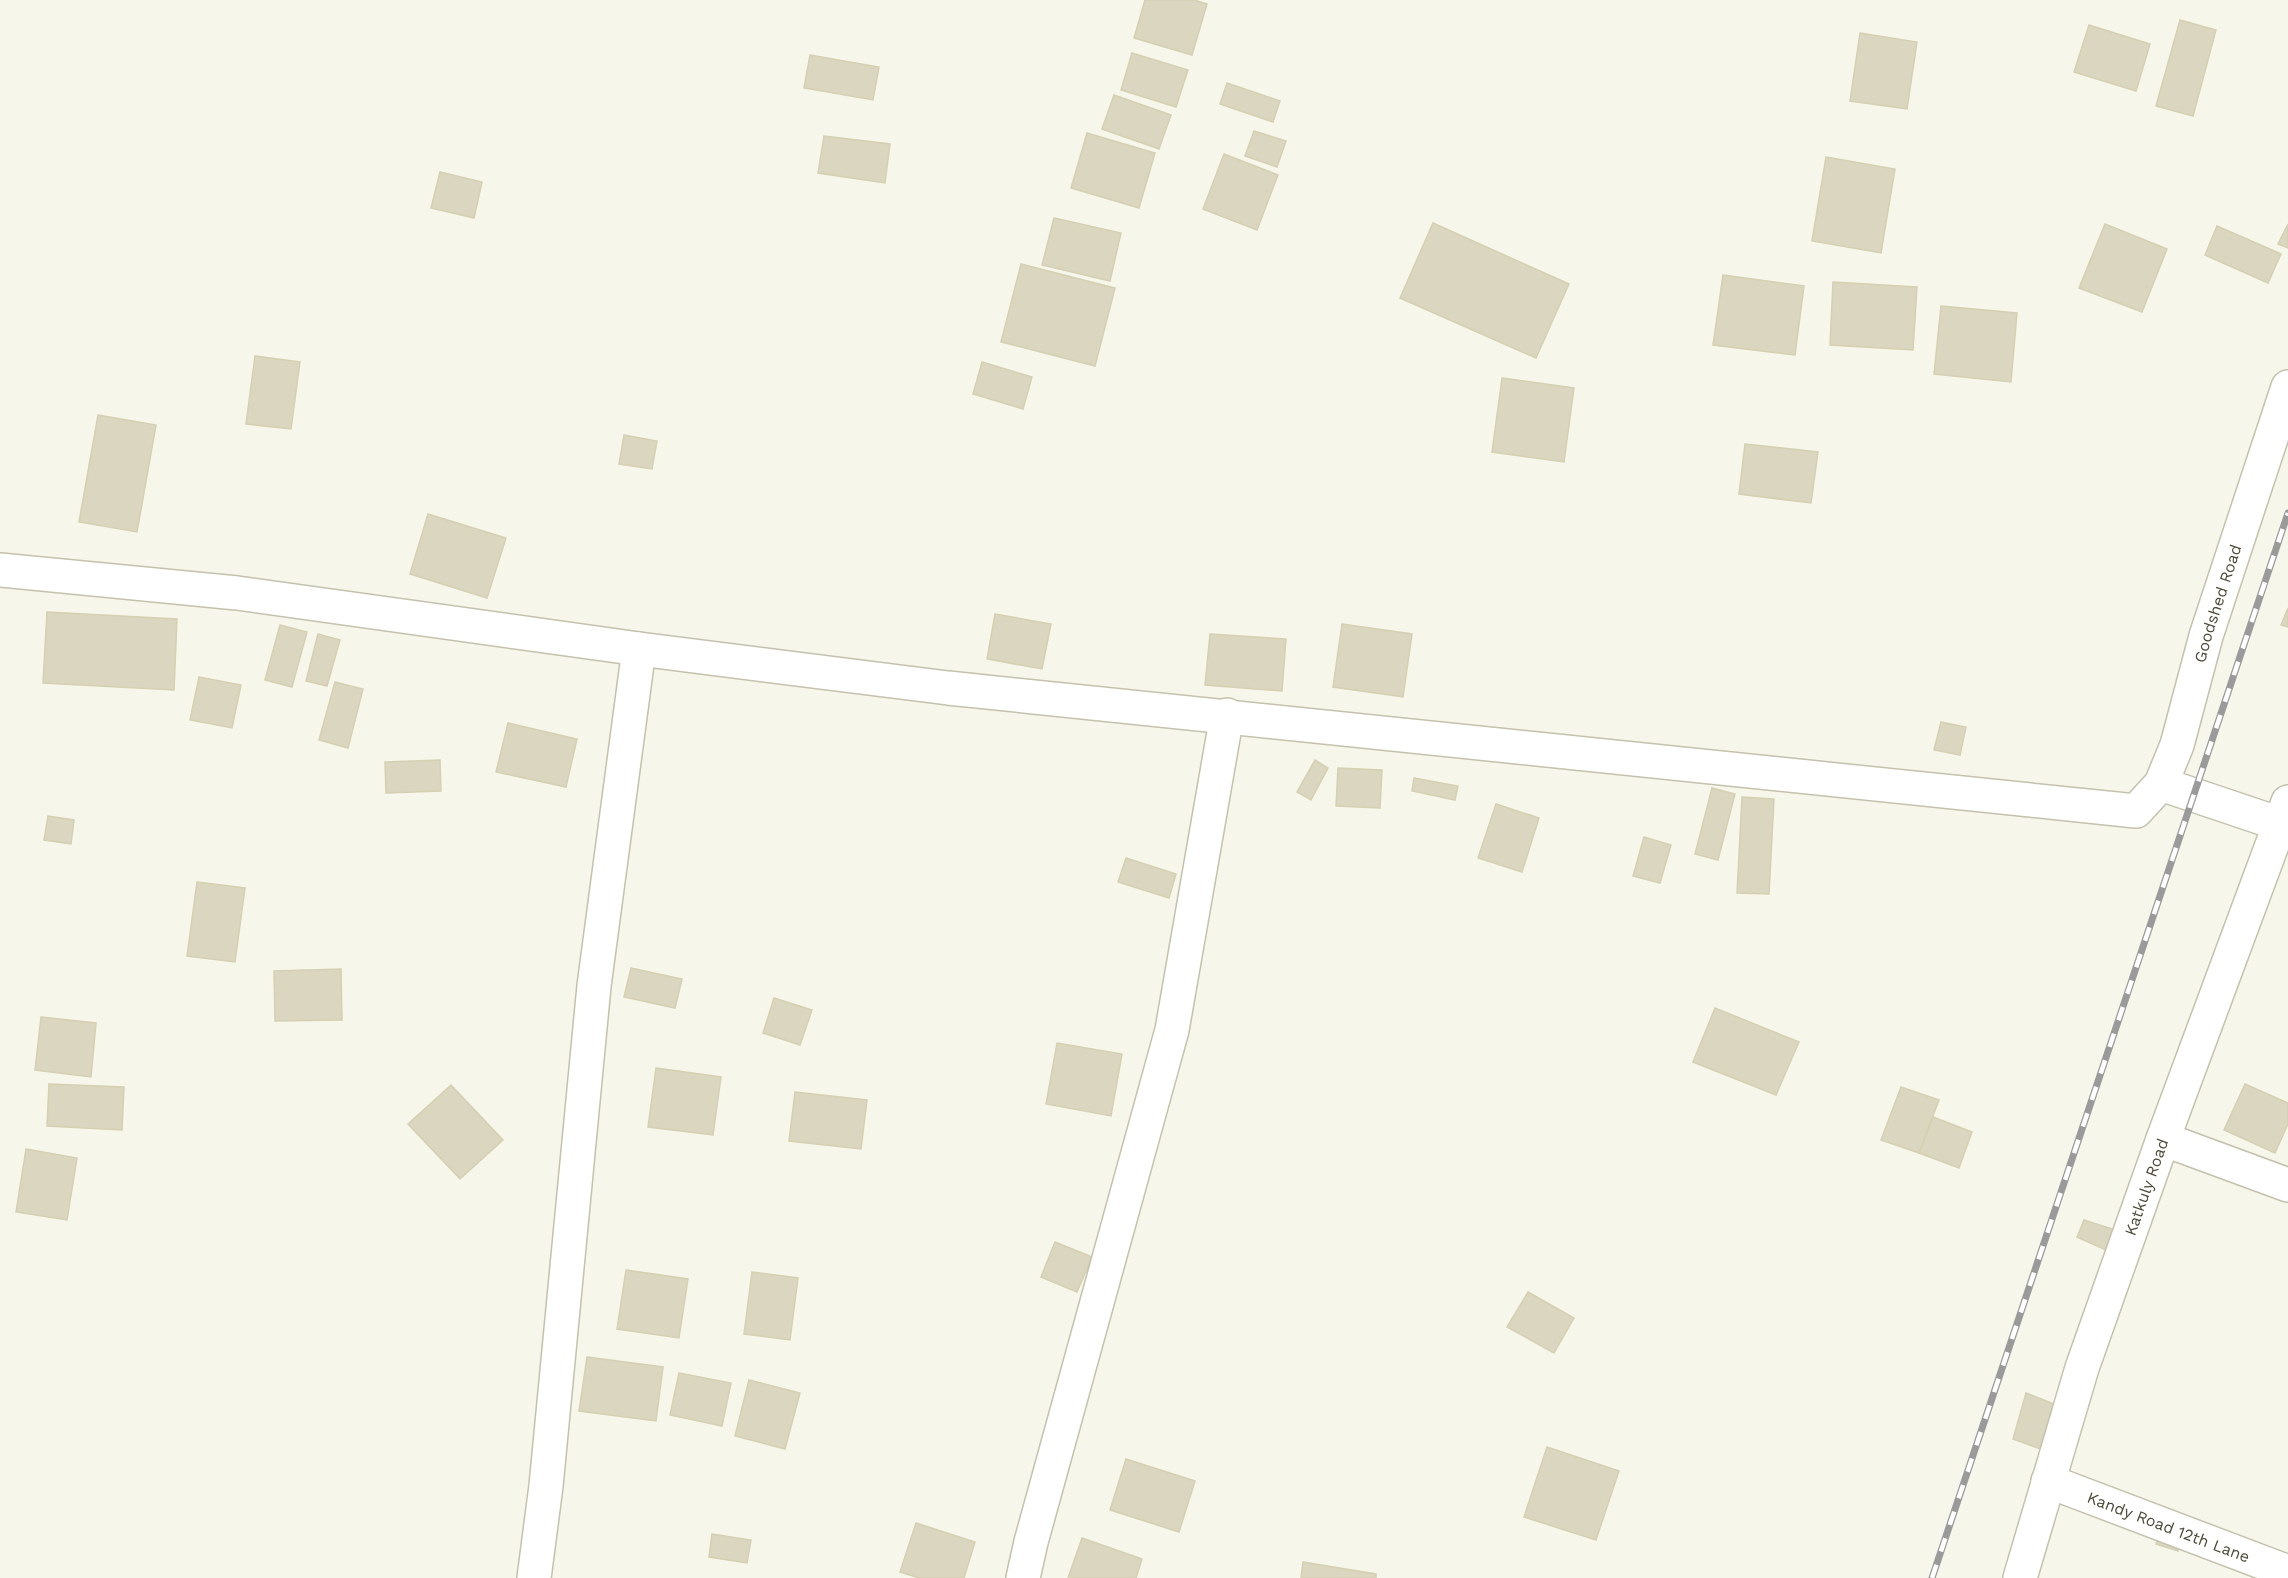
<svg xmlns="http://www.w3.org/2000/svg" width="2288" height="1578" font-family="'Work Sans',sans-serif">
<rect width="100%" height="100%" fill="#f7f6eb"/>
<g fill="#dad6bf" stroke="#d5d0b1" stroke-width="1.5">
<polygon points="1145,0 1194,0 1207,4 1192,55 1134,38"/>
<polygon points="2180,20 2216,30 2193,116 2156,106"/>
<polygon points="2089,25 2150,44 2136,91 2074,72"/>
<polygon points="1860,33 1917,42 1907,109 1850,101"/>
<polygon points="1132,53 1188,70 1176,107 1121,90"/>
<polygon points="810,55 879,67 873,100 804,88"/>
<polygon points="1227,83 1280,101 1273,122 1220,104"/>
<polygon points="1114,95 1171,115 1159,149 1102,129"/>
<polygon points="1254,131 1286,141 1277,167 1245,156"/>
<polygon points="1087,133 1155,153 1139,208 1071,188"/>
<polygon points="824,136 890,144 885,183 818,173"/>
<polygon points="1224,154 1278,175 1257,230 1203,209"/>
<polygon points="1826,157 1895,169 1881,253 1812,241"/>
<polygon points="440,172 482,182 474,218 431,208"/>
<polygon points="1054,218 1121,233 1110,281 1042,265"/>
<polygon points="1433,223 1569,284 1536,358 1400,298"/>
<polygon points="2105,224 2167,249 2142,312 2079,288"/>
<polygon points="2288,224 2288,248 2278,244"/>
<polygon points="2217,226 2281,254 2268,283 2205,255"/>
<polygon points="1021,264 1115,288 1095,366 1001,342"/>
<polygon points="1723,275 1804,286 1795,355 1713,345"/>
<polygon points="1833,282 1917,287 1913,350 1830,345"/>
<polygon points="1941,306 2017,313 2011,382 1934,374"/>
<polygon points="255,356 300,362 291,429 246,424"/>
<polygon points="982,362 1032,377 1023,409 973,394"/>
<polygon points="1502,378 1574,388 1564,462 1492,452"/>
<polygon points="98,415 156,425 137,532 79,522"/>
<polygon points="624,435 657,441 652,469 619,464"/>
<polygon points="1745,444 1818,452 1811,503 1739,494"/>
<polygon points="428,514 506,538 487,598 410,574"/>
<polygon points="2288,608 2288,627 2281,625"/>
<polygon points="47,612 177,619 174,690 43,683"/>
<polygon points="995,614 1051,624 1042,669 987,659"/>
<polygon points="1342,624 1412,634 1403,697 1333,687"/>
<polygon points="280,625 307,632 292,687 265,680"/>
<polygon points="318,634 340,640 327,686 306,681"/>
<polygon points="1210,634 1286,639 1282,691 1205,685"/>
<polygon points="199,677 241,685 232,728 190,720"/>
<polygon points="335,682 363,689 348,748 319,740"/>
<polygon points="1941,722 1966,727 1960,755 1934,750"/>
<polygon points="508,723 577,739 566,787 496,772"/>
<polygon points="440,760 441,791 386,793 385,762"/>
<polygon points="1315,760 1328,768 1311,800 1297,792"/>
<polygon points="1338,768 1382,770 1380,808 1336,806"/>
<polygon points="1414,778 1458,786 1455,800 1412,791"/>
<polygon points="1712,788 1735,794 1718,860 1695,854"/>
<polygon points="1742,797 1774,799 1769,894 1737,893"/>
<polygon points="1496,804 1539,818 1522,872 1478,858"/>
<polygon points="48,816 74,820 71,844 44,840"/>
<polygon points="1644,837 1671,845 1660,883 1633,876"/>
<polygon points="1126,858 1176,874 1169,898 1118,882"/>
<polygon points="197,882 245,888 235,962 187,956"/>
<polygon points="631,968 682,979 675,1008 624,997"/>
<polygon points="341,969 342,1020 275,1021 274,971"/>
<polygon points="774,998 812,1010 800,1045 763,1033"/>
<polygon points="1715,1008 1799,1042 1776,1095 1693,1062"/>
<polygon points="41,1017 96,1023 91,1077 35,1070"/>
<polygon points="1057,1043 1122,1054 1111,1116 1046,1104"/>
<polygon points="656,1068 721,1077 713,1135 648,1127"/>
<polygon points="49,1084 124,1087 122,1130 47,1126"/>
<polygon points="2245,1084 2288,1103 2288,1124 2275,1153 2224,1130"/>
<polygon points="451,1085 503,1140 460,1179 408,1124"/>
<polygon points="1901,1087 1939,1100 1919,1153 1881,1140"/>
<polygon points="795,1092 867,1100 861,1149 789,1141"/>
<polygon points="1933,1117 1972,1132 1959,1168 1919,1153"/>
<polygon points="26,1149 77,1158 67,1220 16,1212"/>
<polygon points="2084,1220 2115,1230 2106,1250 2077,1237"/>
<polygon points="1055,1242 1092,1257 1077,1292 1041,1277"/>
<polygon points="626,1270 688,1279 679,1338 617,1329"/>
<polygon points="752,1272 798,1278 790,1340 744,1334"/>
<polygon points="1528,1292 1574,1318 1554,1353 1507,1327"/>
<polygon points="587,1357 663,1367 656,1421 579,1411"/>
<polygon points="679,1373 731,1383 722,1426 670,1415"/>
<polygon points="749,1380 800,1393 785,1449 735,1436"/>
<polygon points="2026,1393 2054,1404 2049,1452 2013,1439"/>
<polygon points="1547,1447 1619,1471 1596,1540 1524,1517"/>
<polygon points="1126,1459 1195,1481 1179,1532 1110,1510"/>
<polygon points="916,1523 975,1542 964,1578 919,1578 900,1572"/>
<polygon points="2162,1530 2182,1536 2178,1551 2156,1544"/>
<polygon points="712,1534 751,1540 747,1563 709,1557"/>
<polygon points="1082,1538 1142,1559 1136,1578 1068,1578"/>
<polygon points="1303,1562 1376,1574 1376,1578 1301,1578"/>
</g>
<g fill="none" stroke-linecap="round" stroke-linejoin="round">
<g stroke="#c4c1ac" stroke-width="36">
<g id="minor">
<path id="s1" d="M0 570 237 593 639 649 948 688 2136 811 2161 784 2177 745 2206 636 2288 387"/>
<polyline points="2161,784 2280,824"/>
<polyline points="2163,1139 2288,1185"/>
<path id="s2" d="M2048 1481 2288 1572"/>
<polyline points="534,1578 546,1486 594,986 639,649"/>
<polyline points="1023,1578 1031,1542 1172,1030 1227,715"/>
<path id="s3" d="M2020 1578 2082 1368 2163 1139 2288 802"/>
</g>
</g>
<use href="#minor" stroke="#fff" stroke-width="33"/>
<g stroke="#9a9a9a" stroke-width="7">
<polyline id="rail" points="1932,1578 2288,513"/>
</g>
<use href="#rail" stroke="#fff" stroke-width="4.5" stroke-dasharray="14" stroke-linecap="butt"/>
</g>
<g text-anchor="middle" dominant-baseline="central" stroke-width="4.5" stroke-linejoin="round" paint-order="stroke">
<g font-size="16" fill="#4c4937" stroke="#fff">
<text stroke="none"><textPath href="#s1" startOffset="2376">Goodshed Road</textPath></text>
<text stroke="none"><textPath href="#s3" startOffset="411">Katkuly Road</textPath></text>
<text stroke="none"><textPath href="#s2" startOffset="129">Kandy Road 12th Lane</textPath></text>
</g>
</g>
</svg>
